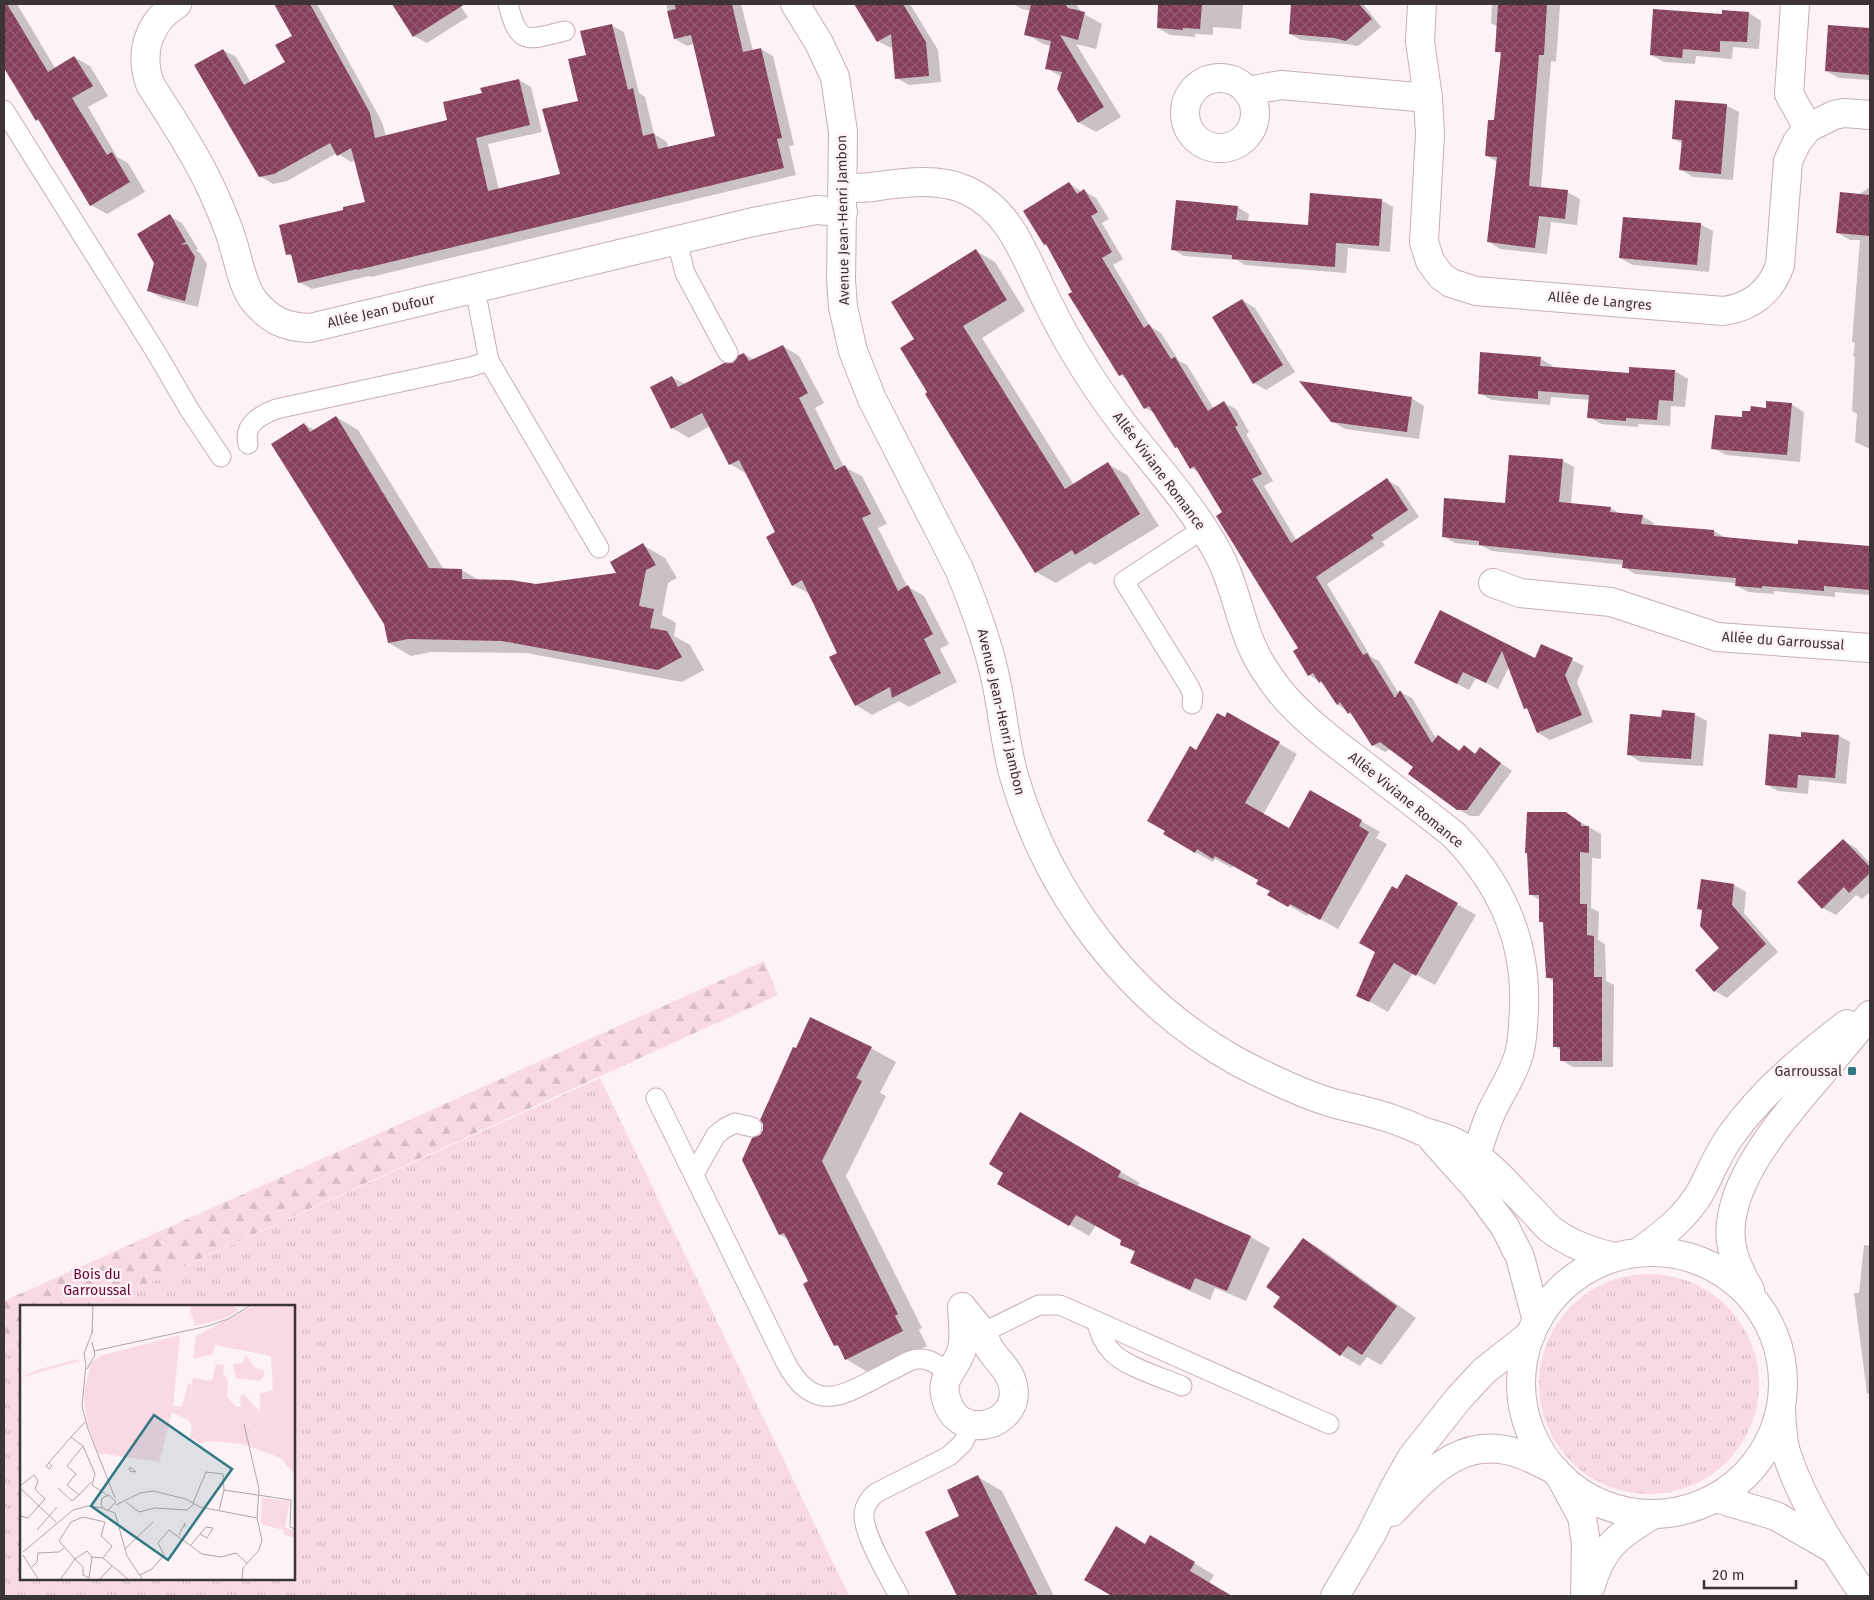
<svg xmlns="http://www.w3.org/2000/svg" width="1874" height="1600" font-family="'Fira Sans',sans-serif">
<defs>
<pattern id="grass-tufts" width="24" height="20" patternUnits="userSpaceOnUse" patternTransform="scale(1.25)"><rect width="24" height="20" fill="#f9dae4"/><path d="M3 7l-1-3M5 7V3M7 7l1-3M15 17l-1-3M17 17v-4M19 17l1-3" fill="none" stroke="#d6bcc4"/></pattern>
<pattern id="forest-firs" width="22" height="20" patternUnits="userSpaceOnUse" patternTransform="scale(1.25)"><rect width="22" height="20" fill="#f9dae4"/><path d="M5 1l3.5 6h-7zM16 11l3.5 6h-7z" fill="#d6bcc4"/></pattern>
<pattern id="building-cross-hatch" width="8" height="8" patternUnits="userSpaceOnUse" patternTransform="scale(1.25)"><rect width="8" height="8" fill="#87405c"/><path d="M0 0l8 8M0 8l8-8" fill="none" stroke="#935a71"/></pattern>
</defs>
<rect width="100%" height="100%" fill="#fdf2f6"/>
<g fill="url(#grass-tufts)">
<polygon points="600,1078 849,1596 4,1596 4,1349 21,1341 21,1579 294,1579 294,1306 97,1306"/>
<circle cx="1649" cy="1384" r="110"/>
</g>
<polygon fill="url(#forest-firs)" points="764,961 778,995 97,1306 21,1306 21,1341 4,1348 4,1301"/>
<g fill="#0003">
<polygon points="4,4 17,4 55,68 74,57 90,66 108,96 88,107 117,157 128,163 145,192 107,214 91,205 42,123 37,120 4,66"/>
<polygon points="285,4 317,4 382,122 386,137 449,121 483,94 519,80 531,87 542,132 488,144 499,190 562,175 580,102 587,56 611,25 624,32 639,93 645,97 654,134 667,142 668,148 717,137 694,44 687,46 675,39 666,4 741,4 753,51 761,49 773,56 794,145 789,146 796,175 371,277 369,276 312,289 299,282 294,258 287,254 345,211 366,203 355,160 351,162 337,153 287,181 273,184 260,176 223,50 236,57 251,83 286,63 293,37 278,8"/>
<polygon points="394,4 459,4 468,17 427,43 414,36"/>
<polygon points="856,4 910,4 938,50 941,82 909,85 897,78 894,46 891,48 878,41"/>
<polygon points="1013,4 1076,4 1082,13 1102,24 1096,49 1076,44 1121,117 1096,132 1078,122 1062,77 1046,68 1051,46 1043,44 1026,34 1031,11 1022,9"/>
<polygon points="1159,4 1243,4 1241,29 1213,27 1213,35 1195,34 1195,37 1170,35 1158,28"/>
<polygon points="1292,4 1363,4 1381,27 1358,46 1346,44 1301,40 1290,34"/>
<polygon points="1492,4 1560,4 1556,62 1551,61 1541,189 1567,192 1580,199 1577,225 1551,222 1547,254 1500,249 1488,241 1497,162 1486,155 1495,122 1502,55 1496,51 1498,27 1491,23"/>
<polygon points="1749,13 1761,21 1759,49 1733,47 1732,59 1696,56 1695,64 1664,62 1651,55 1723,15"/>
<polygon points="1829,26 1870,29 1870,80 1839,78 1826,71"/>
<polygon points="1726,105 1739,112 1733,180 1693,177 1680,169 1683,144 1673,138"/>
<polygon points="1069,183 1082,192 1084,191 1096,198 1109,219 1102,223 1123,259 1113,265 1150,326 1161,333 1179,361 1187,365 1214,409 1224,403 1236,409 1249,432 1246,434 1273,481 1264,486 1297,541 1387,480 1399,487 1419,517 1382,542 1385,545 1327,584 1371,657 1379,661 1399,694 1400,692 1412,698 1437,740 1439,737 1461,751 1464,747 1476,754 1481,749 1512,771 1479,816 1470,816 1458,809 1415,767 1391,749 1385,752 1373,745 1354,716 1337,704 1325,685 1309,675 1300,648 1200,473 1191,468 1180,450 1176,447 1156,414 1145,408 1128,380 1120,375 1049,247 1045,245 1024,211"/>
<polygon points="1870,187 1870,449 1855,442 1857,414 1852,411 1855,357 1853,356 1855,343 1852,342 1860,240 1850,240 1838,233 1858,195"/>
<polygon points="1381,200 1393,207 1390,252 1348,248 1346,273 1245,265 1237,260 1184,256 1172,249 1237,207 1249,214 1248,222 1309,226"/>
<polygon points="170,216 182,223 198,249 196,250 200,253 207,264 198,307 162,298 149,291"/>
<polygon points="1700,224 1713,231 1709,272 1633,265 1620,258"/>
<polygon points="976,251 995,262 1025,311 982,338 1074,485 1108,464 1127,475 1159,526 1095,565 1090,562 1056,583 1036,572 965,457 929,393 916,339"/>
<polygon points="1242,300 1255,308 1295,372 1266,390 1254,383"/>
<polygon points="783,346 799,356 824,403 815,408 844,467 862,476 887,524 878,528 907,586 924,596 949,644 940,649 957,682 909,707 899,701 872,715 856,705 839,653 810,594 793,585 776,533 747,474 730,464 710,426 689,438 672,428 672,377 685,384 733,364 744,354 755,360"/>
<polygon points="1541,359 1553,366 1553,369 1630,375 1630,368 1675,371 1688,379 1685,407 1671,406 1670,426 1638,424 1638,427 1601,424 1589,417 1590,400 1551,397 1550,405 1492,400 1479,393"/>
<polygon points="1411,398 1424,406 1419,439 1345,429 1332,421"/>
<polygon points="1791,404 1804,412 1800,462 1726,455 1713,448 1743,418"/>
<polygon points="336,417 358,430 444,570 462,570 480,581 536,586 618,574 643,545 665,558 677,578 668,583 662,615 676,623 674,636 690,645 704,670 682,682 526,653 431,652 411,656 389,643 385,624 304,424 315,430"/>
<polygon points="1563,461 1574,467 1571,504 1610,508 1621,514 1642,516 1654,523 1653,526 1714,531 1726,538 1799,545 1799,541 1870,547 1870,595 1835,592 1835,597 1774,591 1774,594 1748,592 1736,585 1736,583 1635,574 1624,567 1624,565 1492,551 1482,546 1455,543 1443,536 1507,505"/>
<polygon points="1441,612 1536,660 1572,660 1584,666 1577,682 1593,722 1550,740 1538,733 1530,711 1525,708 1509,667 1498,689 1476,678 1469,690 1427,669"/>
<polygon points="1228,714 1297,754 1263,815 1289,829 1311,792 1380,832 1376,838 1387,844 1338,929 1309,913 1307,916 1269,894 1271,891 1260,880 1233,865 1232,868 1215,859 1213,862 1195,852 1197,752"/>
<polygon points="1694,714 1707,721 1703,766 1641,762 1628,754 1662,718"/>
<polygon points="1839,736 1850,742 1846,784 1809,780 1808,794 1778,791 1766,784 1803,738"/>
<polygon points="1565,813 1601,834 1601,859 1592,858 1591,908 1599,912 1598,940 1605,944 1606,981 1614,985 1613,1067 1573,1067 1561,1060 1561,1050 1554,1046 1554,982 1547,977 1545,924 1540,921 1540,900 1530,894"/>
<polygon points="1844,841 1856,848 1870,863 1870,892 1862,899 1856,895 1836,915 1823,908"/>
<polygon points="1406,875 1476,915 1435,985 1413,973 1388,1012 1358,995 1377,952 1397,891"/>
<polygon points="1734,885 1746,892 1744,913 1778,952 1727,998 1715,991 1721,948 1703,911 1698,908"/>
<polygon points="871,1048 896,1062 880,1093 886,1096 846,1176 922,1328 919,1330 927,1346 871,1374 846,1359 841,1348 835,1345 809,1282 788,1239 780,1235 743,1160 761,1136"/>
<polygon points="1020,1113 1140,1183 1137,1187 1251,1237 1270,1248 1246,1301 1215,1288 1210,1300 1150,1273 1131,1262 1136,1253 1121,1244 1123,1240 1096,1225 1089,1236 998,1183 1005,1172"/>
<polygon points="1303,1239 1322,1250 1416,1318 1381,1365 1367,1357 1360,1366 1341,1355 1275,1307 1282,1296"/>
<polygon points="1864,1245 1870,1246 1870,1395 1867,1393 1854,1293 1859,1293"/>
<polygon points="978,1477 1002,1491 1054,1596 959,1596 927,1533 961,1516"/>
<polygon points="1145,1545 1169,1548 1214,1575 1209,1583 1230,1596 1112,1596 1086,1579"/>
</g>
<g fill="url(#building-cross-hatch)">
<polygon points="4,4 7,4 48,72 74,56 93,86 72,98 107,155 112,152 130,182 90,206 38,119 36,121 4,68"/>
<polygon points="274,4 310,4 370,113 375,138 447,120 443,102 482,93 480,88 519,79 530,125 476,138 488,191 560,174 542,109 578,101 568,59 586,55 580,31 612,24 628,90 633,88 643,136 654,133 658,149 715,136 691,35 674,39 667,11 676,9 674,4 732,4 743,52 761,48 782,138 777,139 784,168 357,270 357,269 298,283 291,254 286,255 279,225 343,210 343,207 365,202 351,148 337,156 330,143 274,174 259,177 194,65 223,49 244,85 285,62 275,45 292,36"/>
<polygon points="392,4 465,4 413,37"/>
<polygon points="854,4 903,4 926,42 929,76 895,79 891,34 877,42"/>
<polygon points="1031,4 1065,4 1068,8 1085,12 1078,40 1060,35 1104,107 1078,123 1057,89 1062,72 1045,69 1051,41 1024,35"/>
<polygon points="1158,4 1202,4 1200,29 1183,28 1183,30 1157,28"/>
<polygon points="1291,4 1359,4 1372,19 1346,41 1334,38 1289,34"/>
<polygon points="1498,4 1547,4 1544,55 1539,55 1529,186 1568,190 1565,219 1539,216 1535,248 1487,242 1497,157 1485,156 1488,120 1494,120 1501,52 1495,52"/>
<polygon points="1653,9 1722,14 1722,10 1749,12 1747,42 1720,41 1720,52 1683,49 1682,58 1650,55"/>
<polygon points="1828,25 1870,28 1870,75 1825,71"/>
<polygon points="1675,100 1727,104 1721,174 1679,170 1682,140 1672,139"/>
<polygon points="1069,182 1077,194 1084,189 1098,212 1091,216 1112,252 1102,258 1144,328 1149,324 1171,359 1175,357 1208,411 1224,401 1238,425 1235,427 1262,474 1252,479 1291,543 1387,478 1408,510 1371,535 1374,538 1316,577 1363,655 1367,653 1395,698 1400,690 1432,743 1438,735 1459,751 1464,745 1475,754 1480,747 1501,763 1467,810 1457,810 1408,774 1413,767 1380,742 1372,746 1350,712 1348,714 1340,702 1337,705 1321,681 1319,683 1313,673 1308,676 1293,651 1298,648 1216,516 1222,512 1194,466 1190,469 1177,447 1175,448 1149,406 1144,409 1123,374 1119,376 1068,294 1072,292 1046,244 1044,245 1023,211"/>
<polygon points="1840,192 1870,195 1870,236 1836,233"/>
<polygon points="1310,193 1382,199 1379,246 1336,243 1335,267 1232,259 1232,255 1171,250 1176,200 1238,206 1236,220 1308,225"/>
<polygon points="170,214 186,242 180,245 187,244 195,257 185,301 147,291 154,263 137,234"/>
<polygon points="1623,217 1701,223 1697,265 1619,258"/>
<polygon points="976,249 1007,300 963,326 1006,395 1065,489 1108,462 1140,514 1075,555 1072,550 1035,573 964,458 925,394 927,392 900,348 914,339 891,302"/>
<polygon points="1242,299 1283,365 1253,384 1212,317"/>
<polygon points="783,345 808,393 799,398 835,470 845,465 871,514 862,518 898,591 908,585 933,634 924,639 941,673 892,698 890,687 855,706 829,657 837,653 802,580 792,586 766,537 775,532 739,460 729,465 702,413 671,429 650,387 672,376 678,387 724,363 733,363 739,355 744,353 749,361"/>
<polygon points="1480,352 1541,357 1540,366 1629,373 1629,367 1675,370 1673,401 1659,400 1657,420 1626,418 1626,421 1587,418 1589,395 1538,391 1538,399 1478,394"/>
<polygon points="1299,381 1412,397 1407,432 1331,422"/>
<polygon points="1766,401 1792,403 1787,455 1711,449 1715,415 1742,417 1742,411 1750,411 1751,406 1766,408"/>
<polygon points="336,416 429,568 462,569 462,579 511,580 536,584 616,573 610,562 643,543 656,565 646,570 639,606 654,609 650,628 667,631 682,657 658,670 502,641 408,639 388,643 384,624 271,444 304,423 310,432"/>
<polygon points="1509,455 1563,459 1559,502 1611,507 1610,512 1643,515 1641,524 1714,530 1714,536 1798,544 1798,540 1870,546 1870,590 1824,586 1824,591 1762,586 1762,588 1735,586 1736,578 1622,568 1623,560 1479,545 1479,541 1442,537 1444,498 1505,503"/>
<polygon points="1440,610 1535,658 1541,644 1573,658 1565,675 1582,715 1537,733 1527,708 1524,709 1502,651 1486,683 1463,672 1457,684 1414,663"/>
<polygon points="1662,710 1695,713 1691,759 1627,755 1630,714 1661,717"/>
<polygon points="1227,712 1280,742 1245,803 1289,828 1310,790 1362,820 1359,826 1369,832 1320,920 1290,904 1288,907 1267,895 1270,891 1256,884 1258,880 1215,856 1213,859 1197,849 1195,853 1163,834 1165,831 1147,821 1190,746 1196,750 1217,713 1225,717"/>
<polygon points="1801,732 1839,735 1835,778 1798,775 1797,788 1765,785 1769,734 1801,737"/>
<polygon points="1527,812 1566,812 1581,823 1581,826 1589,826 1589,853 1580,852 1580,904 1587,904 1587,935 1594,936 1594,977 1602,977 1602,1061 1560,1061 1560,1047 1553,1047 1553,978 1546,978 1543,922 1539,922 1539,895 1529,895 1527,853 1525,853"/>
<polygon points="1843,839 1870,867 1870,873 1849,893 1844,887 1822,909 1797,882"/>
<polygon points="1406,874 1458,903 1416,976 1394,963 1369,1002 1356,996 1375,952 1359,943 1392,886 1397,889"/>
<polygon points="1701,879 1734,884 1732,905 1766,944 1714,992 1695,970 1719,948 1700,926 1702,910 1697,909"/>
<polygon points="810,1017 872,1047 856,1078 862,1081 822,1161 898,1314 895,1316 903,1331 845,1360 838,1345 834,1346 803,1284 808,1281 784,1233 779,1235 742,1160 752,1138 760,1135 763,1130 763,1124 760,1120 793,1047 796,1048"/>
<polygon points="1020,1112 1121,1171 1118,1177 1251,1236 1227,1291 1195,1278 1190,1290 1130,1263 1135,1251 1120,1245 1121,1240 1076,1215 1069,1226 997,1184 1003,1173 989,1164"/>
<polygon points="1303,1238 1397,1306 1362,1355 1348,1346 1340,1356 1273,1307 1280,1297 1266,1287"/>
<polygon points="978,1475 1038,1596 957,1596 925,1532 959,1516 947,1490"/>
<polygon points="1116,1526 1145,1544 1150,1535 1195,1562 1190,1571 1232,1596 1112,1596 1084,1580"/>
</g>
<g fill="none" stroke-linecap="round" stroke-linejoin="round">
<g stroke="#c7afb7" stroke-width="21">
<g id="service">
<path d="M508 4C519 47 527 40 565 31"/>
<polyline points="4,110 157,354 189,409 221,457"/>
<polyline points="677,241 685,273 728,353"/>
<polyline points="475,289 489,361 599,548"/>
<path d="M248 444C243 424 261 415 276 409L470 367 489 361"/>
<polyline points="1192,704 1193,695 1189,686 1124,581 1203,529"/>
<path d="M656 1098 786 1363C817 1421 850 1390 894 1369 902 1365 910 1359 919 1359 931 1358 940 1367 949 1373"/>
<polyline points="694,1174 716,1135 725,1128 735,1123 752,1127"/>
<path d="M1096 1321C1100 1333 1103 1343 1112 1352 1124 1366 1163 1378 1182 1386"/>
<polyline points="982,1333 1039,1305 1060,1305 1329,1424"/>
<path d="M899 1596C889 1577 862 1533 864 1513 865 1505 870 1498 876 1493L949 1456 963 1443 971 1426"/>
</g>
</g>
<g stroke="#c7afb7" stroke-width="30">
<g id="minor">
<path d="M177 4C148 22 139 53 150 84 172 119 195 153 212 190 219 206 227 223 232 240 238 258 242 286 254 301 271 321 285 327 310 328L753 222 816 210 843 212"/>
<path d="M795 4 819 43 835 77 843 132 841 280 843 307 853 351 872 399 959 569C974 605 988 642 996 681 1003 713 1005 745 1014 776 1049 896 1130 1003 1240 1063 1269 1078 1298 1092 1329 1102 1354 1109 1379 1113 1403 1123 1410 1125 1416 1129 1422 1131 1433 1135 1445 1137 1456 1143 1486 1158 1509 1187 1532 1210 1538 1216 1544 1224 1550 1229 1568 1243 1593 1253 1615 1257"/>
<path d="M1422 4 1420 41 1428 98 1430 134 1424 242 1430 261 1441 276 1451 283 1476 291 1724 311C1752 307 1771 291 1780 265L1788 161 1797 142 1808 128 1834 115 1844 113 1870 115"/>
<polyline points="1795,4 1789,94 1808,128"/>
<circle cx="1220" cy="113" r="35"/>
<polyline points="1247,91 1281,85 1428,98"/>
<path d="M844 188C853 188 863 188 872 187 903 183 936 177 966 190 1013 211 1026 261 1048 303 1069 346 1097 390 1126 428 1159 470 1197 511 1221 559 1236 589 1240 623 1255 653 1261 666 1270 678 1278 689 1300 716 1328 738 1356 759 1388 784 1422 809 1454 835 1501 884 1527 940 1524 1009 1523 1024 1523 1040 1519 1054 1513 1076 1500 1093 1491 1113 1485 1126 1481 1141 1476 1155"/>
<polyline points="1493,583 1520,593 1611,602 1717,637 1870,648"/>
<polyline points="1433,1140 1477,1189 1505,1227 1520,1257 1537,1321"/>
<path d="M962 1307C969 1316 977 1325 983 1334 985 1339 987 1344 989 1348 998 1362 1010 1370 1013 1386 1022 1426 954 1446 945 1394 941 1377 958 1365 962 1349 965 1335 963 1321 962 1307Z"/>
<polyline points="1560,1476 1582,1517 1586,1543 1585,1596"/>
<path d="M1591 1585C1603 1545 1619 1535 1654 1514"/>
</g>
</g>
<g stroke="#c7afb7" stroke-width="30">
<g id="tertiary">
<path d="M1781 1409C1782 1424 1782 1441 1787 1455 1804 1506 1835 1552 1865 1596"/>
<polyline points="1716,1498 1776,1516 1833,1549"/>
</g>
</g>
<g stroke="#c7afb7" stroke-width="30">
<g id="secondary">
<path d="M1639 1252C1663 1235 1686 1217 1701 1191 1711 1172 1719 1151 1732 1134 1763 1091 1805 1056 1847 1024"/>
<circle cx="1652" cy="1383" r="131"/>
<path d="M1750 1290C1741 1274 1733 1259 1731 1241 1724 1181 1790 1110 1826 1068 1841 1050 1856 1032 1870 1015"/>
<path d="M1392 1512C1429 1473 1464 1432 1523 1455 1534 1459 1544 1465 1555 1470"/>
<polyline points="1335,1596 1371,1535 1395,1487 1412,1457 1459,1398 1484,1371 1531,1334"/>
</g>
</g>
<use href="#service" stroke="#fff" stroke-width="19"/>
<use href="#minor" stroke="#fff" stroke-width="28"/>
<use href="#tertiary" stroke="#fff" stroke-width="28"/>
<use href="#secondary" stroke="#fff" stroke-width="28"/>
</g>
<rect fill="#327a83" stroke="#fdf2f6" stroke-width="2" x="1847" y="1066" width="10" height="10" rx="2.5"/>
<g text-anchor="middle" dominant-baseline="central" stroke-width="5" stroke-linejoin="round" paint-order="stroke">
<g font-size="14" fill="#3d3437" stroke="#fdf2f6">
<text transform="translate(843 220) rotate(-91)">Avenue Jean-Henri Jambon</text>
<text transform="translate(1600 301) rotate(5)">Allée de Langres</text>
<text transform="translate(381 311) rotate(-13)">Allée Jean Dufour</text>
<text transform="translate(1159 471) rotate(53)">Allée Viviane Romance</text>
<text transform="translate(1783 641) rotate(4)">Allée du Garroussal</text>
<text transform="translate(1001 712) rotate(77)">Avenue Jean-Henri Jambon</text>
<text transform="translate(1406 800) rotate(39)">Allée Viviane Romance</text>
</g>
<g font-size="14" fill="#3d3437" stroke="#fdf2f6" text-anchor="end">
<text x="1842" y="1071">Garroussal</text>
</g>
<g font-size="14" fill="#650338" stroke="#fdf2f6">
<text x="97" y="1274">Bois du<tspan x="97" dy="16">Garroussal</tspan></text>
</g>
</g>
<g transform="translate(20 1305)">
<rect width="275" height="275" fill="#fdf2f6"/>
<path d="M171 0H211L219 5 203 14 174 21 173 11 170 10ZM235 0H255L254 19 275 12V87L253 86 251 51 195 40 193 49 173 54 176 31ZM160 30 153 101 64 88 71 58 80 51ZM226 50 234 62 244 66V71L239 76 216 73 213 59 222 58ZM59 54V56L0 73 20 64ZM196 59 204 60 203 68 208 76 207 92 169 105 173 73 192 76ZM64 95 148 108 139 157 78 148 68 121ZM262 95 264 102 275 104V147L241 134 227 118 240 107V100Z" fill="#f9dae4"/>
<path d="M255 0H275V12L254 19ZM172 78 169 105 207 92 216 102H221L219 94 223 88 240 107 227 118 234 127 241 134 275 147V170L261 153 222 139 189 136 180 138 170 132 172 121 169 116 154 108 151 109 137 168 148 109 64 95V88L162 102 168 79ZM249 86 275 87V104L264 102 262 95 240 100V89Z" fill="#f9dae4"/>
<path d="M242 193 270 196 265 223 275 226V233L264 230 263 225 241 219Z" fill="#f9dae4"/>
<path fill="none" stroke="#b0a6aa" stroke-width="1" d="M73 25 64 49 66 60 62 101 68 124 95 193M72 28 73 0M74 46 188 21 208 14 231 0M67 64 75 50 72 37M65 117 51 132 63 141 75 169 72 180 87 190M63 141 47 161 56 169 47 180 59 190 71 177M29 158 32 161 29 164 26 161 51 132M109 163H112L116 167 110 166ZM0 181 14 170 18 176 15 184 25 194 8 213 0 211M0 183 36 217M38 183 52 196 59 190M204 185 271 195 270 222 275 224M106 197 119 207 135 203 167 205 174 199M173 198 186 167 203 169 204 185 199 206M96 200 120 188 133 186 166 194 180 202 237 213M88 205 96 197 89 190 82 193 81 200 84 204 95 208 107 251 123 275M63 212 85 217 81 231 92 241 83 253 72 252 67 246 55 254 39 236 51 217ZM17 225 37 202M159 230 165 218V222M171 240 186 222 193 223 187 233 180 229M105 244 133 217M3 247 53 205 68 201 83 203M3 250 19 275M83 253 109 275M12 262 17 257 18 248 39 247 44 243M120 270 132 264 144 250 138 238 149 225 182 249 201 252 216 248 227 258M40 275 55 254 63 262V270L69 273 72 252M79 275 92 261M222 275 223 263 239 245 242 235 237 213 239 184 224 119"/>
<path fill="#327a83" fill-opacity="0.15" stroke="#327a83" stroke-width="2.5" d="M134 110 212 164 148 255 71 201Z"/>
<rect width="275" height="275" fill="none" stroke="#3d3437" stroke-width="2.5"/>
</g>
<rect width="1874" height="1600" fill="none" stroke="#3d3437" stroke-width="10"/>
<path d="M1704 1580v8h92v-8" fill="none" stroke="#3d3437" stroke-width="2.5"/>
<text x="1712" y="1580" font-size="15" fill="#3d3437" stroke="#fdf2f6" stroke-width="4" paint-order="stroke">20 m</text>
</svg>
